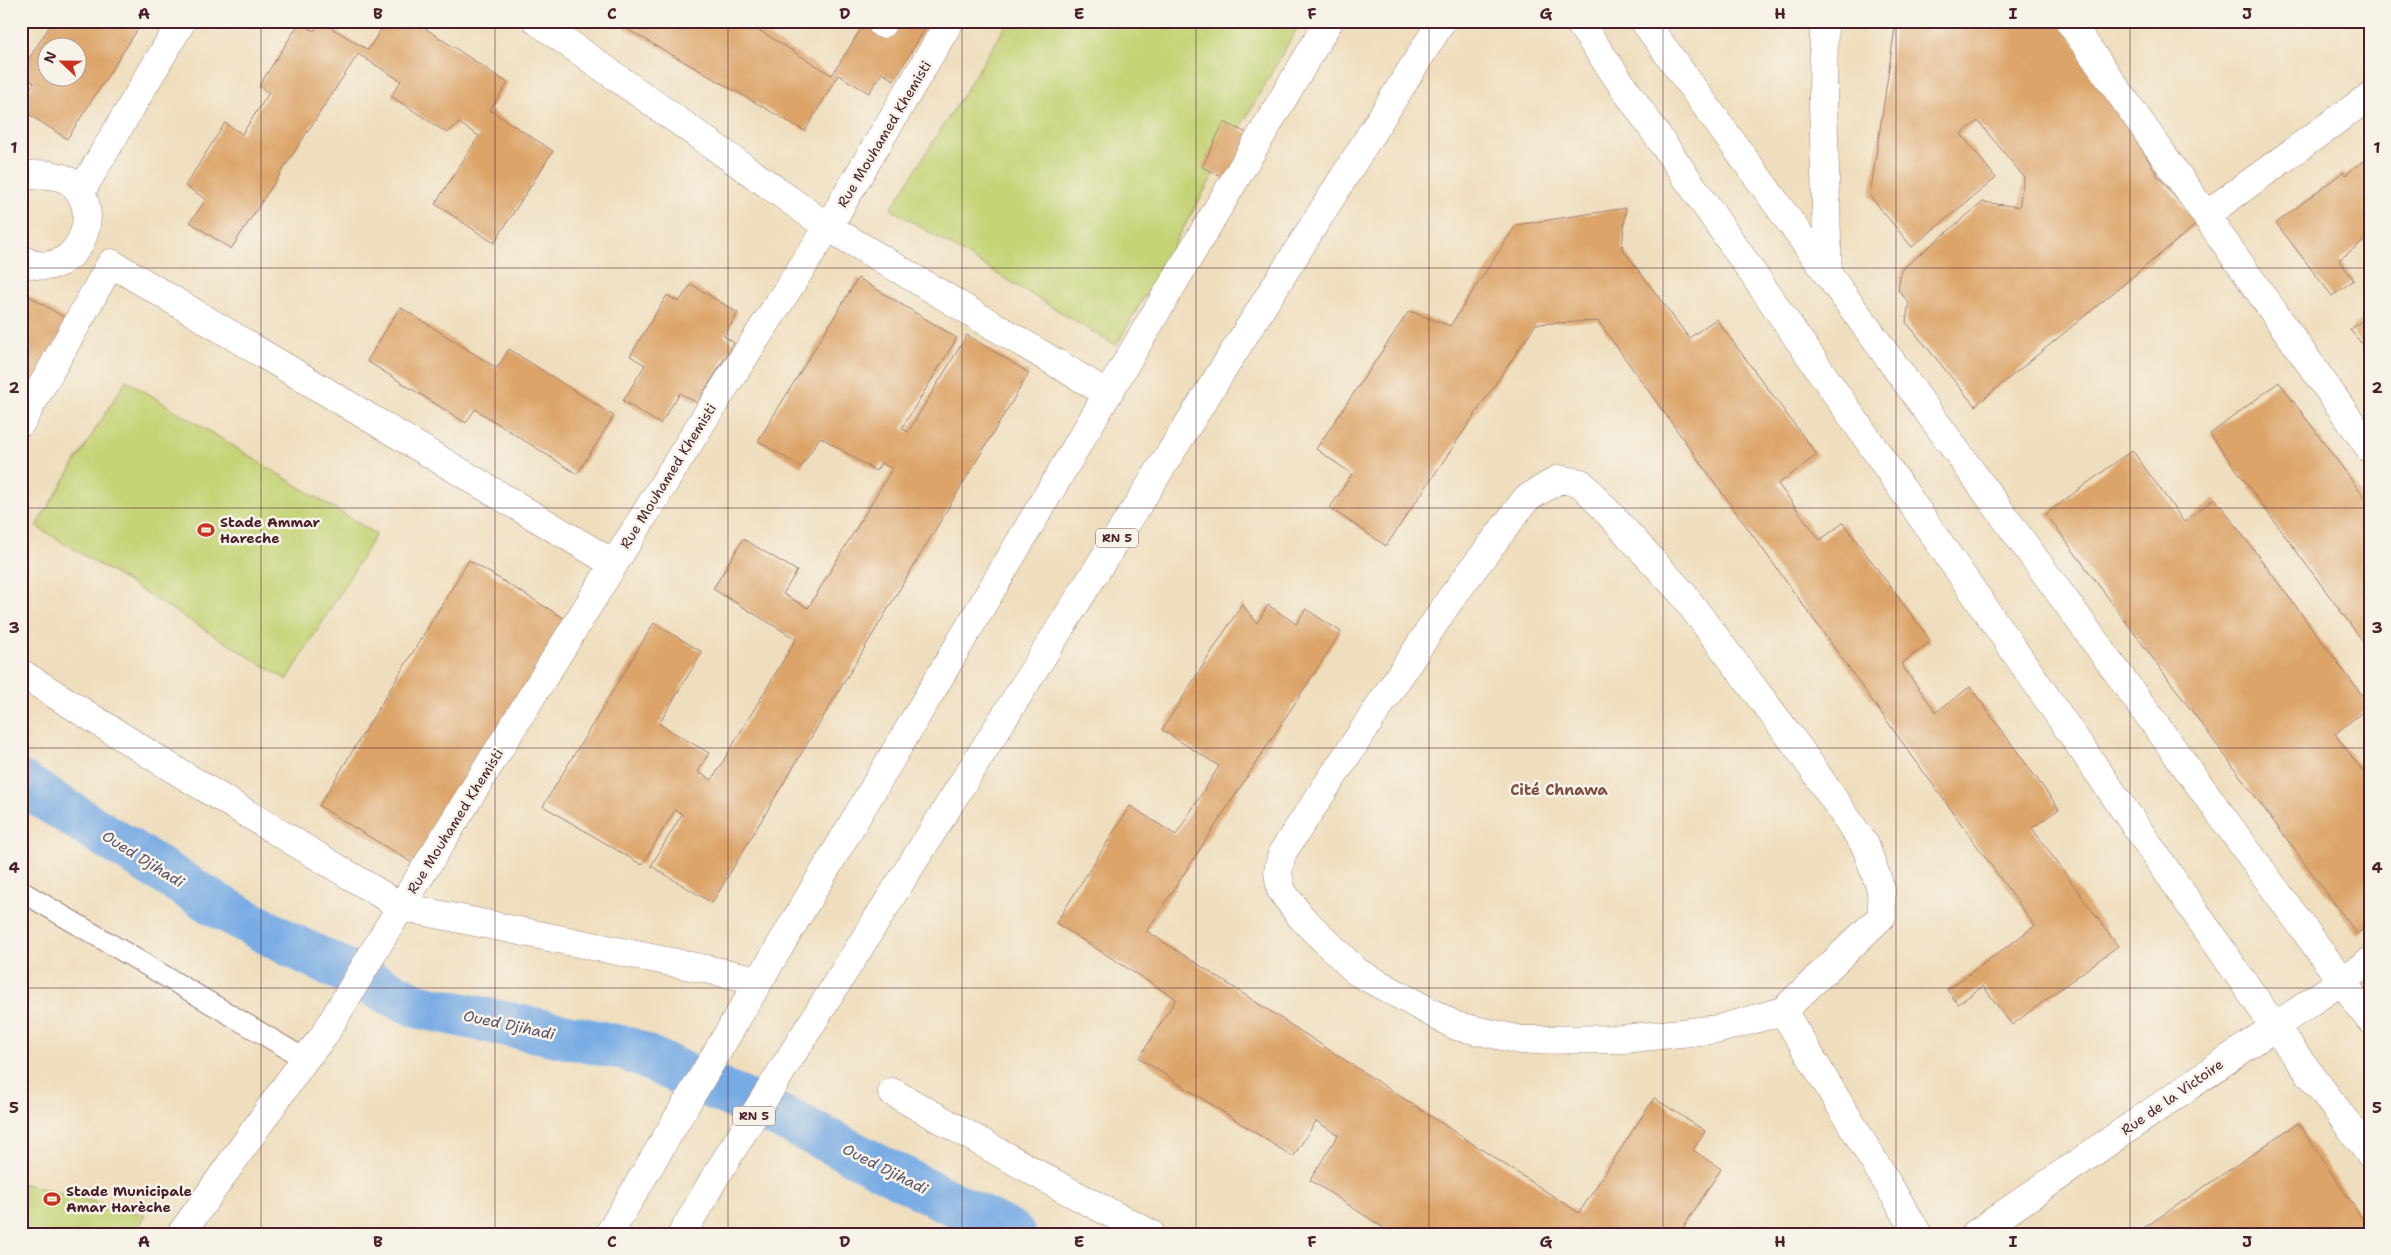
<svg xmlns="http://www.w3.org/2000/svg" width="2391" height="1255" font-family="'Shantell Sans',sans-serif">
<rect width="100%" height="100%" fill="#f7f3e8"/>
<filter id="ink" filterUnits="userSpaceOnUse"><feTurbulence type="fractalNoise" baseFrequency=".02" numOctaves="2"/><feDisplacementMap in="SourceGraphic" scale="10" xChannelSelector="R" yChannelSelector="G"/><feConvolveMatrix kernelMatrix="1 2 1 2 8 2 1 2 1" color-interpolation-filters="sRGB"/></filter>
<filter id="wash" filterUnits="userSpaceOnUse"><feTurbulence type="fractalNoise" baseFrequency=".0096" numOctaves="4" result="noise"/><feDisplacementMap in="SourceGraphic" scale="20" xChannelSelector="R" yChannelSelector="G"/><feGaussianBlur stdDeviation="1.12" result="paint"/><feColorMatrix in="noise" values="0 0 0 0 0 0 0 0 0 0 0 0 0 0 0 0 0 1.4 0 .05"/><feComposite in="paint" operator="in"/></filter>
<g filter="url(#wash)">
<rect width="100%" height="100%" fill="#efdebd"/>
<g fill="#c4d375" stroke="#877950">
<polygon points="1009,21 1301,21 1116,346 891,209"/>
<polygon points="126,380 376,534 287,680 36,526"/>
<polygon points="21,1183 145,1215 134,1234 21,1234"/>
</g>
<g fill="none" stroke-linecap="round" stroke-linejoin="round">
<polyline stroke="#77abe4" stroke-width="45" points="21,783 215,904 289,944 418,1006 628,1049 793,1123 1013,1234"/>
</g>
<g id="blocks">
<g fill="#dda469" fill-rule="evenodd">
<path d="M53 21H143L67 139 21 109V102L34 83 21 75V71ZM48 48H78V78H48Z"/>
<polygon points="320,21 368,50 386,21 414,21 508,83 490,110 553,151 494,243 435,204 479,136 459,123 447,133 391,96 401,81 358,54 231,249 190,222 206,199 185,186 225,123 242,134 269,93 259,86 300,22 314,31"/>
<polygon points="613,21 744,21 832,75 866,21 930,21 894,80 882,73 869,93 838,75 805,131"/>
<polygon points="1896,21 2060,21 2118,109 2158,176 2197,224 1975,406 1906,322 1909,303 1898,290 1901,270 1983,202 2019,207 2024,177 1978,121 1961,134 1996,178 1912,247 1870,196"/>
<polygon points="1224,122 1253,136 1232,181 1202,167"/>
<polygon points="2370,156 2370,236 2339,260 2354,280 2332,296 2276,223 2343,172 2345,175"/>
<polygon points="1626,208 1622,248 1689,338 1716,319 1817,455 1778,484 1820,540 1843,523 1931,641 1901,664 1936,712 1970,687 2059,809 2032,828 2118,946 2012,1025 1983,986 1958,1004 1947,990 2035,926 1598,321 1536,324 1386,546 1330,508 1352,474 1316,449 1409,311 1450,326 1516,225"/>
<polygon points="858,278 957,338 902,428 908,432 967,335 1029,373 712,903 651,866 682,814 675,810 642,865 543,806 654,623 702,652 659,724 709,753 698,772 712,780 796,639 713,589 743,539 797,571 783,594 808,608 892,469 881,463 876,471 820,437 801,467 758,441"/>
<polygon points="691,284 738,313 724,336 734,343 697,403 680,393 660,424 623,401 645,365 630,356 667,295 679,302"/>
<polygon points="21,291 78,326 21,417"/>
<polygon points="400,307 497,368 509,349 614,416 577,474 475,409 466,423 367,361"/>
<polygon points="2370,314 2370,353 2350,330"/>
<polygon points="2279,382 2370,505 2370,651 2210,434"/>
<polygon points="2132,450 2184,522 2215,498 2370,706 2335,734 2370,781 2370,924 2357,934 2046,514"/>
<polygon points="469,560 570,622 419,867 319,806"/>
<polygon points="1242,604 1257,623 1268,605 1296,624 1306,609 1341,632 1147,931 1579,1213 1654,1098 1705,1131 1693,1150 1721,1169 1679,1234 1393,1234 1310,1180 1338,1135 1316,1121 1293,1157 1139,1058 1176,999 1056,923 1130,806 1176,835 1219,766 1162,730"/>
<polygon points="2298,1123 2370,1230 2370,1234 2135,1234"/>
</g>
</g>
</g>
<g filter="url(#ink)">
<use href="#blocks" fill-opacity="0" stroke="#9c7e74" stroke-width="1"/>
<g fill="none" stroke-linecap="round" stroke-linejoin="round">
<g stroke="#9c7e74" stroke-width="22">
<polyline id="lane" points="21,891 305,1059"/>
</g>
<g stroke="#9c7e74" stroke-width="29">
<g id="street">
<polyline points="537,21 828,227 1108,394"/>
<polyline points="1578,21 2274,1026 2370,1154"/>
<polyline points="1644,21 2370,1020"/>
<polyline points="1824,21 1823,102 1828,275"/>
<polyline points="2069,21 2370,449"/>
<polyline points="882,24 883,21"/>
<path d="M21 179C30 173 41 174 51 175 116 184 84 293 21 259"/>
<polyline points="80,193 182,21"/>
<polyline points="2207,214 2370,96"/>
<polyline points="21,423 111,263 614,564"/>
<polygon points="1559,479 1581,483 1682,593 1800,750 1865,845 1881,889 1882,916 1783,1011 1719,1029 1623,1039 1521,1040 1456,1026 1357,972 1301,917 1281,890 1278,872 1282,853 1449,601 1526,499"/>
<polyline points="21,673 170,767 402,907 759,980"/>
<polyline points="1783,1011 1918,1234"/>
<polyline points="892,1092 1066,1190 1151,1234"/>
<polyline points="181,1234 305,1059 323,1037 386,931 704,419 828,227 950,21"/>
<polyline points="1975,1234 2370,961"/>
</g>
</g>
<g stroke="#9c7e74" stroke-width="29">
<g id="primary">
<polyline points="609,1234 1329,21"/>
<polyline points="682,1234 715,1177 1442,21"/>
</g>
</g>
<use href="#lane" stroke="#fff" stroke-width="20"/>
<use href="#street" stroke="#fff" stroke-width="28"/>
<use href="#primary" stroke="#fff" stroke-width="28"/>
</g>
</g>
<path fill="none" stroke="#4a1f2b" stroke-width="1" stroke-opacity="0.55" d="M261 21V1234M495 21V1234M728 21V1234M962 21V1234M1196 21V1234M1429 21V1234M1663 21V1234M1896 21V1234M2130 21V1234M21 268H2370M21 508H2370M21 748H2370M21 988H2370"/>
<defs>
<g id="stadium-bare" transform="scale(1.35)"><path d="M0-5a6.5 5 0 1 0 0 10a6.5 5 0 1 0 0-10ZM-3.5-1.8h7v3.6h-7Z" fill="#c8321e" stroke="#f7f3e8" stroke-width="2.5" paint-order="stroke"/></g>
</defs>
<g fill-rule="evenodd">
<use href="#stadium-bare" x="206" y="530"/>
<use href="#stadium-bare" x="52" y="1199"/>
</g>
<g text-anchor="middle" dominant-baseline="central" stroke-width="5" stroke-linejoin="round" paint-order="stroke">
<g fill="#f7f3e8" stroke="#7e5f64" stroke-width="1">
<rect x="1096" y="528.5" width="42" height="19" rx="4"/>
<rect x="733" y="1106.5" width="42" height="19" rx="4"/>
</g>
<g font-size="12" font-weight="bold" fill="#4a1f2b">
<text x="1117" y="538">RN 5</text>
<text x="754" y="1116">RN 5</text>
</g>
<g font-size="14" fill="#4a1f2b" stroke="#f7f3e8">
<text transform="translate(884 134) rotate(-59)">Rue Mouhamed Khemisti</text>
<text transform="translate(668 476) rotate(-58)">Rue Mouhamed Khemisti</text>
<text transform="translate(455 821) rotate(-58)">Rue Mouhamed Khemisti</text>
<text transform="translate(2172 1097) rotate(-35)">Rue de la Victoire</text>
</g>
<g font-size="14" font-weight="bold" fill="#4a1f2b" stroke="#f7f3e8" text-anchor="start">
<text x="220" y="522">Stade Ammar<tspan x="220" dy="16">Hareche</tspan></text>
<text x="66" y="1191">Stade Municipale<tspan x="66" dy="16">Amar Harèche</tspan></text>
</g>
<g font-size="15" font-weight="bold" fill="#7d4e41" stroke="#f7f3e8">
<text x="1559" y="790">Cité Chnawa</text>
</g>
<g font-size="15" font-style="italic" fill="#5a506c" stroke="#f7f3e8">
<text transform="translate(143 859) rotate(32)">Oued Djihadi</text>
<text transform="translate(509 1025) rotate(12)">Oued Djihadi</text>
<text transform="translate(885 1169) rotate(27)">Oued Djihadi</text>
</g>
</g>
<rect width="2391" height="1255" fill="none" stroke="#f7f3e8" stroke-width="55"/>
<g transform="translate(62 62) rotate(292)"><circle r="24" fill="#f7f3e8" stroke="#b29e9c"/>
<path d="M0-4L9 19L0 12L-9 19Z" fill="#c8321e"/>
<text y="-8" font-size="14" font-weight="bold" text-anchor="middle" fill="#4a1f2b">N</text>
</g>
<rect x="28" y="28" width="2336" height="1200" fill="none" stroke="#4a1f2b" stroke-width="2"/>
<g font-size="16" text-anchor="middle" font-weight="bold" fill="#4a1f2b">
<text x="144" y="19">A</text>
<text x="378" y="19">B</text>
<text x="612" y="19">C</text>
<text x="845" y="19">D</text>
<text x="1079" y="19">E</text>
<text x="1312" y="19">F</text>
<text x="1546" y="19">G</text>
<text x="1780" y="19">H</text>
<text x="2013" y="19">I</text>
<text x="2247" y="19">J</text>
<text x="14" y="153">1</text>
<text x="2377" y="153">1</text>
<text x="14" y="393">2</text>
<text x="2377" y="393">2</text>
<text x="14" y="633">3</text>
<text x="2377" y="633">3</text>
<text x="14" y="873">4</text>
<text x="2377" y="873">4</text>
<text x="14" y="1113">5</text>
<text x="2377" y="1113">5</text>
<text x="144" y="1247">A</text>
<text x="378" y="1247">B</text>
<text x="612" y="1247">C</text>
<text x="845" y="1247">D</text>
<text x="1079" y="1247">E</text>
<text x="1312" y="1247">F</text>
<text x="1546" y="1247">G</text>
<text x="1780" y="1247">H</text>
<text x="2013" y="1247">I</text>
<text x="2247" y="1247">J</text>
</g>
</svg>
